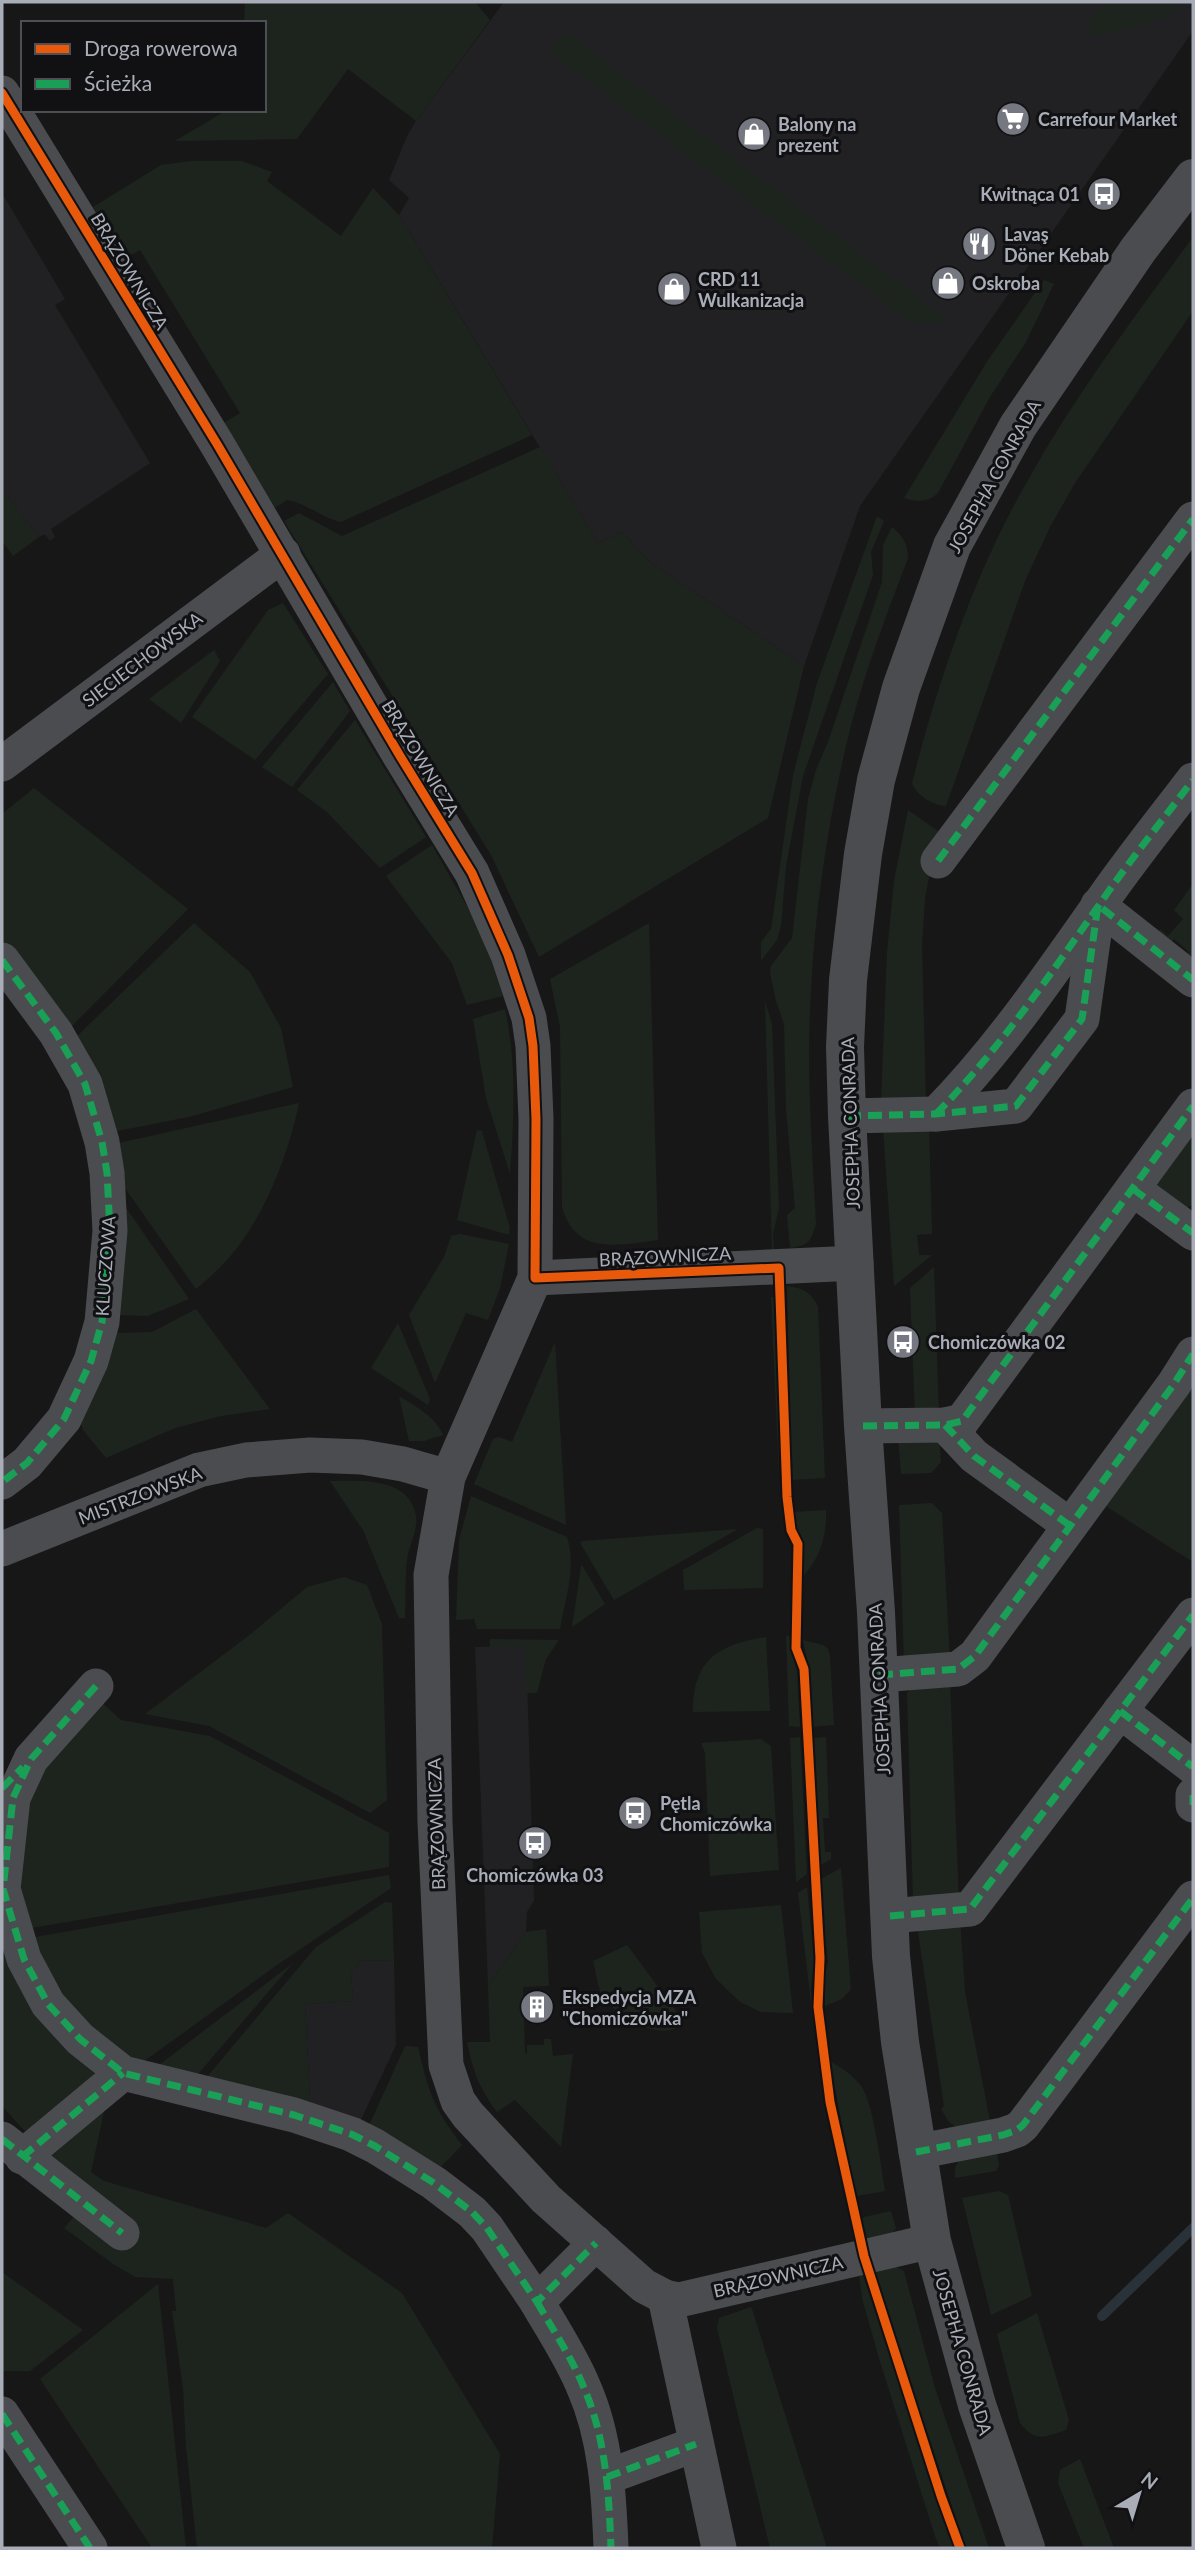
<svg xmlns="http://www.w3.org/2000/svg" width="1195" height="2550" font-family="Lato,sans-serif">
<rect width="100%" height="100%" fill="#171717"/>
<g fill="#212123">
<polygon points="504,2 1193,2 1193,31 860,506 804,666 650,562 622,532 598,543 399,215 409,198 389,180 407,136 416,121"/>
<polygon points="2,193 65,299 55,305 150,463 51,529 55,537 50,541 45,534 39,537 2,488"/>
<polygon points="526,1646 534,1901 527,1912 526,1932 488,1986 475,1647"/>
<polygon points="361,1960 394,1961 396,2045 358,2126 303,2109 310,2101 305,2004 353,2001 351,1973"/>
</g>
<g fill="#1d241e">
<polygon points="245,2 475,2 490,20 416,121 348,69 297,139 175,141 227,110 264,110 264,23 244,23"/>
<polygon points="1104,2 1181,2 1171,16 1097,37 1085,28"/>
<polygon points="566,32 952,323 914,324 550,53"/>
<path d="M191 161H242L272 172 267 181 341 236 373 188 399 215 532 435 341 522C322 518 306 503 287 500L275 508 222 424 240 413 140 250 122 260 93 207 161 165Z"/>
<path d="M1193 237V311L1075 483 1050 527 1025 581 946 806C934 806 916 795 912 783 939 678 974 574 1028 480 1076 394 1135 316 1193 237Z"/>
<path d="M1044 280 1054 284 1026 342 990 397 938 493C927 503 917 502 904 498L988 360Z"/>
<polygon points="540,447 598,543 622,532 650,562 804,666 768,818 539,957 491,855 284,521 299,513 342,536"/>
<polygon points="2,488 39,537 13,556 2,541"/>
<polygon points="877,516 884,521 871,552 873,575 803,776 786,866 781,926 777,940 761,961 761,942 771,929 793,775 817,683"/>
<path d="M892 527C903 536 908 545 908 558 884 621 860 684 845 750 827 829 815 910 811 991 806 1068 812 1147 816 1224 810 1242 810 1245 790 1248L787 1215 795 1208 786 1109 784 1024 776 1001 770 973 771 966 792 938 808 799 816 770 828 742 882 582 883 545Z"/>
<polygon points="283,603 328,674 255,760 192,717 268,610"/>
<polygon points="214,650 220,661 181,723 149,699"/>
<polygon points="333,682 350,711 292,787 262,767"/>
<polygon points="355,720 426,837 380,868 327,812 297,790"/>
<polygon points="34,788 188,909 64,1034 2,946 2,814"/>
<polygon points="908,810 938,831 925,898 922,945 926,1103 881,1102 887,952 894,881"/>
<polygon points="432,845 481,931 503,996 467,1005 452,963 386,876"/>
<polygon points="1193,884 1193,957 1184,959 1189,952 1174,939 1168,948 1155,936 1160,929 1168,936 1183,919 1174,910"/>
<polygon points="194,923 250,972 281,1028 293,1087 189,1117 112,1132 73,1040"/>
<path d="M649 923 658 1240C618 1245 576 1256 562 1207L560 1027 550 979Z"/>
<polygon points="765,1001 772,1024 779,1208 773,1234 774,1252 772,1253"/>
<path d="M505 1009C517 1063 514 1120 510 1174L486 1098 473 1019Z"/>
<path d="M299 1103C289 1154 263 1220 228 1259 218 1270 207 1280 196 1289L120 1181 114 1144Z"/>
<polygon points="929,1124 932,1234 917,1235 919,1255 932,1255 894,1286 883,1128"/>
<polygon points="477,1130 482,1131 483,1135 510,1228 509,1235 457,1220"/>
<polygon points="1193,1135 1193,1205 1185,1208 1154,1189 1153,1175"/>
<polygon points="122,1202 189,1299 148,1316 115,1315 125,1264"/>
<polygon points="460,1234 509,1244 500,1288 488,1320 466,1313 435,1383 409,1315 444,1257 451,1236"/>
<polygon points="934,1267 939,1416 915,1416 910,1288"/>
<path d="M787 1286C803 1288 811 1292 818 1307L825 1478 792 1480Z"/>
<polygon points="771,1297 774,1297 778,1381 779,1475"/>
<polygon points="196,1309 270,1409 221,1416 175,1428 106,1458 83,1430 80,1420 114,1333 152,1332"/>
<polygon points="398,1323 430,1399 428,1405 371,1368"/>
<polygon points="555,1342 566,1525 474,1484 493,1439 499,1437 512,1442"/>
<polygon points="1187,1388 1193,1390 1193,1562 1104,1505"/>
<path d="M399 1396C415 1406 435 1416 443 1435L424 1441H409Z"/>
<polygon points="939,1436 941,1462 931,1473 901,1474 898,1437"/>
<path d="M330 1481C359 1481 409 1476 416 1516 418 1531 409 1545 407 1559 405 1578 406 1599 405 1618H399L363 1530Z"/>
<path d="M471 1496 567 1537C577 1567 565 1599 560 1629H477L474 1619 456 1620 459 1540Z"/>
<polygon points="932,1503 942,1513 950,1661 904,1664 899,1505"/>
<path d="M826 1510C827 1535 821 1556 804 1575L803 1541 794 1525 793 1512Z"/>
<polygon points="757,1528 763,1529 763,1588 684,1590 683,1570"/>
<polygon points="738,1529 614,1600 580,1543 582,1541"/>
<polygon points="582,1565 605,1604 572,1627 581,1567"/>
<polygon points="344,1577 367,1585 382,1624 387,1800 370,1813 209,1726 145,1714 252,1633 307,1587"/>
<polygon points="786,1635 791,1637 790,1647 797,1671 800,1727 789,1726"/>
<path d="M766 1637 770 1711 693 1712C692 1659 720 1644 766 1637Z"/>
<polygon points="490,1639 559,1640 546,1659 537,1693 526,1693 526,1647 490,1647"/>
<polygon points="803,1640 823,1645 828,1649 830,1656 834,1725 812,1727 809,1669"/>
<polygon points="950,1681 959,1901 913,1900 907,1693 918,1682"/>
<polygon points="97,1698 121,1720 210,1736 389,1833 389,1867 20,1930 14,1841 48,1758"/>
<polygon points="800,1737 807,1874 796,1882 790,1738"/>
<polygon points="826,1737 829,1818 823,1818 825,1852 831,1852 831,1859 818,1867 812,1738"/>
<polygon points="761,1739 771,1746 779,1870 710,1876 705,1753 701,1743"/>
<polygon points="841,1868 851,1989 842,1999 825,2006 823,1986 828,1962 819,1880"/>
<polygon points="389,1875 391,1888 280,1963 136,2067 85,2034 24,1939"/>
<polygon points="807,1887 814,1961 811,1988 812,2011 798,1893"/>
<polygon points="385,1902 392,1903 394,1961 361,1960 351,1973 353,2001 305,2004 310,2101 303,2109 201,2084 316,1947"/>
<polygon points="781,1905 793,2013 761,2012 740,2002 716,1979 702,1953 699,1912"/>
<polygon points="960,1918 965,1992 990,2121 956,2127 949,2122 941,2109 944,2106 918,1932 928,1920"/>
<path d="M546 1929 549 1986 523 1987 525 2053 527 2054V2045H544V2039H551L553 2056 573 2054 561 2147 515 2100 497 2112C479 2088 473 2071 467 2042H490L488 1986 526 1932Z"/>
<path d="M627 1945 684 2022C663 2046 613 2015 601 1993 597 1984 596 1971 593 1961Z"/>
<polygon points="2,1953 33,2005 111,2079 91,2172 104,2181 266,2228 288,2213 402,2293 500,2454 492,2548 197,2548 186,2447 183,2388 172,2311 176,2311 173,2279 135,2277 113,2264 64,2228 95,2193 40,2148 2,2106"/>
<polygon points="293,1963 193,2080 151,2071"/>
<path d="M405 2046 418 2047C429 2093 433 2107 462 2145L436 2172 367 2130Z"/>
<path d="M830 2061C842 2068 855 2076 863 2089 874 2109 881 2166 885 2191L858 2196 855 2194Z"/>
<polygon points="997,2152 999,2166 996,2171 955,2178 955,2168 960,2159"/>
<polygon points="999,2191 1008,2195 1032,2296 991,2315 962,2198"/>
<polygon points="891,2211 896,2228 892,2235 866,2239 862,2220 864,2217"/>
<polygon points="895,2266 904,2271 935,2388 989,2548 966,2548 873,2271"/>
<polygon points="2,2272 83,2330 30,2371 2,2371"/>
<polygon points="859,2274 863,2275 954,2548 940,2548 935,2536 878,2355 862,2298"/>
<polygon points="158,2284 186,2548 152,2548 40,2379"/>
<polygon points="751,2307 753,2312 827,2548 770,2548 717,2328 719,2318"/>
<path d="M1037 2313 1069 2420 1066 2430C1044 2437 1036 2443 1020 2423L997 2334Z"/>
<polygon points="1080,2459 1114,2548 1084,2548 1058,2483 1060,2470"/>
</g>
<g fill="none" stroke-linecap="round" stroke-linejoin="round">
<polyline stroke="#2a3239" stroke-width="10" points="1102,2316 1193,2228"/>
<g stroke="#4b4c50" stroke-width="35">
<polyline points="2,93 217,444 400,756 472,873 508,955 529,1018 533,1046 536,1119 535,1278 448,1477 431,1575 435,1822 446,2065 458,2101 468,2115 546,2199 644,2286 665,2297 679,2300 932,2241"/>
<polyline points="2,764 283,554"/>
<polyline points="938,861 1193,519"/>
<polyline points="2,960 56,1033 85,1084 102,1142 107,1173 110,1231 102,1322 91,1361 64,1419 27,1463 2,1482"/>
<path d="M936 1114C998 1051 1047 979 1097 908 1127 864 1161 822 1193 780"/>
<polyline points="847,1116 936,1114 1016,1106 1082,1019 1098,905 1193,980"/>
<polyline points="1133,1189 1193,1233"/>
<polyline points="535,1278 856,1263"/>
<polyline points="945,1425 974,1456 1069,1525"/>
<polyline points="863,1426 945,1425 962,1421 1193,1106"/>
<polyline points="2,1549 199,1470 246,1460 310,1455 362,1457 403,1464 448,1477"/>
<polyline points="879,1675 958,1669 975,1656 1174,1384 1193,1354"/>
<polyline points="96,1686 31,1759 13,1798 3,1889 24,1959 48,2004 80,2039 123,2073 294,2115 351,2134 375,2146 434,2183 472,2212 487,2228 537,2302 596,2243"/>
<polyline points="1120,1711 1193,1767"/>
<polyline points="1193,1795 1193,1805"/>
<polyline points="890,1916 970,1909 1193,1615"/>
<polyline points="2,2139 122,2233"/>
<polyline points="916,2152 1003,2135 1017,2130 1023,2125 1193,1898"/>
<polyline points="22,2157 123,2073"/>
<polyline points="665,2297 719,2548"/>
<path d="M537 2302C553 2330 572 2358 584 2388 606 2438 609 2495 611 2548"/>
<polyline points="2,2414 90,2548"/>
<polyline points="607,2477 696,2444"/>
</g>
<polyline stroke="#4b4c50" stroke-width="38" points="1026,2548 977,2405 932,2241 900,2042 891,1956 876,1612 863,1426 847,1116 845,1047 848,980 863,854 876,780 901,688 952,546 1018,426 1138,250 1193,178"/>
<g stroke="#1a9f57" stroke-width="7" stroke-dasharray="14 7" stroke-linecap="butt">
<polyline points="938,861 1193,519"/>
<polyline points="2,960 56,1033 85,1084 102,1142 107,1173 110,1231 102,1322 91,1361 64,1419 27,1463 2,1482"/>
<path d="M936 1114C998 1051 1047 979 1097 908 1127 864 1161 822 1193 780"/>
<polyline points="847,1116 936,1114 1016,1106 1082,1019 1098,905 1193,980"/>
<polyline points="1133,1189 1193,1233"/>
<polyline points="945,1425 974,1456 1069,1525"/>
<polyline points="863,1426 945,1425 962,1421 1193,1106"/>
<polyline points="879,1675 958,1669 975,1656 1174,1384 1193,1354"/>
<polyline points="96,1686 31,1759 13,1798 3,1889 24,1959 48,2004 80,2039 123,2073 294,2115 351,2134 375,2146 434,2183 472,2212 487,2228 537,2302 596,2243"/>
<polyline points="1120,1711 1193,1767"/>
<polyline points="2,1788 23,1767"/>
<polyline points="1193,1795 1193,1805"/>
<polyline points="890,1916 970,1909 1193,1615"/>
<polyline points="2,2139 122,2233"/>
<polyline points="916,2152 1003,2135 1017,2130 1023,2125 1193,1898"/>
<polyline points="22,2157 123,2073"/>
<path d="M537 2302C553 2330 572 2358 584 2388 606 2438 609 2495 611 2548"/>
<polyline points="2,2414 90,2548"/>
<polyline points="607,2477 696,2444"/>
</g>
<g stroke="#111113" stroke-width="13">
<polyline id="cycleway" points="2,93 217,444 400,756 472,873 508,955 529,1018 533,1046 536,1119 535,1278 779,1268 787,1497 791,1530 798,1544 796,1648 804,1669 820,1958 818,2007 830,2102 864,2256 941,2496 960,2548"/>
</g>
<use href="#cycleway" stroke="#e8590c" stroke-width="9"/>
</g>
<defs>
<g id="supermarket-disc" transform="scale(1.75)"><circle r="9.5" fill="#757880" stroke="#111113"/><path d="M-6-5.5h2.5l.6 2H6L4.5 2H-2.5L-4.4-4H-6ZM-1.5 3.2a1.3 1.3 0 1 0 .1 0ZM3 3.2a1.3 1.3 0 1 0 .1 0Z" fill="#fff"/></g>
<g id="shop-disc" transform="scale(1.75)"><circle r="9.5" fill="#757880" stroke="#111113"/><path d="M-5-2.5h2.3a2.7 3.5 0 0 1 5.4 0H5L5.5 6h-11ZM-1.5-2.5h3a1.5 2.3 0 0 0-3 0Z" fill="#fff"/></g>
<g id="bus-disc" transform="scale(1.75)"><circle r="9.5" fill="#757880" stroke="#111113"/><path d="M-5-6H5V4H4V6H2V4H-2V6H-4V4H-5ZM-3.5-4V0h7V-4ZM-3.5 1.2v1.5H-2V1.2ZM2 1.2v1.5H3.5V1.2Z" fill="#fff"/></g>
<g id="restaurant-disc" transform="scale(1.75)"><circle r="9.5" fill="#757880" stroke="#111113"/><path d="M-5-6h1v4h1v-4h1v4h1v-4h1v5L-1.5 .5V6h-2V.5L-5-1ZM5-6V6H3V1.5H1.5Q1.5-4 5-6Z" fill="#fff"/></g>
<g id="building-disc" transform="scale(1.75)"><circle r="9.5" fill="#757880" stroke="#111113"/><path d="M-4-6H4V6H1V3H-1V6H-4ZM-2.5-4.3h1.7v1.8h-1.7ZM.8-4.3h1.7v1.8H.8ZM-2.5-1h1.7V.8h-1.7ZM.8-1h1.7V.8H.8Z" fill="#fff"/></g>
</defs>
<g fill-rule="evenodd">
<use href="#supermarket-disc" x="1013" y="119"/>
<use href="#shop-disc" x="754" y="134"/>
<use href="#bus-disc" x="1104" y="194"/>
<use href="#restaurant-disc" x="979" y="244"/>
<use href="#shop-disc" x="948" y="283"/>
<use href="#shop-disc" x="674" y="289"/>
<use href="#bus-disc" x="903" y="1342"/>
<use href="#bus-disc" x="635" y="1813"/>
<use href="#bus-disc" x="535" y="1843"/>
<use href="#building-disc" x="537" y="2007"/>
</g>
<g text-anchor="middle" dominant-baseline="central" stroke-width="6" stroke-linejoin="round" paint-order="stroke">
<g font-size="18" font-weight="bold" fill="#a8adb8" stroke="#111113" text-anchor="start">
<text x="1038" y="119">Carrefour Market</text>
<text x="778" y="124">Balony na<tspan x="778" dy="21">prezent</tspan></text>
<text x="1080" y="194" text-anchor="end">Kwitnąca 01</text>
<text x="1004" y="234">Lavaş<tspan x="1004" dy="21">Döner Kebab</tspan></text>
<text x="698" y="279">CRD 11<tspan x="698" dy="21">Wulkanizacja</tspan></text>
<text x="972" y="283">Oskroba</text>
<text x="928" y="1342">Chomiczówka 02</text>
<text x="660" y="1803">Pętla<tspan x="660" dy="21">Chomiczówka</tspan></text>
<text x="535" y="1875" text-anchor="middle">Chomiczówka 03</text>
<text x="562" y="1997">Ekspedycja MZA<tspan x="562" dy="21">"Chomiczówka"</tspan></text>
</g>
<g font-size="18" fill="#a8adb8" stroke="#111113">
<text transform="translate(130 271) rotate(59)">BRĄZOWNICZA</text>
<text transform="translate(994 476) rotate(-61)">JOSEPHA CONRADA</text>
<text transform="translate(142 659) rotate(-37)">SIECIECHOWSKA</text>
<text transform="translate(421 758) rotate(59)">BRĄZOWNICZA</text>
<text transform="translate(850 1123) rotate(-92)">JOSEPHA CONRADA</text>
<text transform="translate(665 1256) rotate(-3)">BRĄZOWNICZA</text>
<text transform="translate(105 1266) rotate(-86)">KLUCZOWA</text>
<text transform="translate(140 1495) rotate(-21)">MISTRZOWSKA</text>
<text transform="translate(879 1689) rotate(-93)">JOSEPHA CONRADA</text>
<text transform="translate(436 1824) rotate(-92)">BRĄZOWNICZA</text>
<text transform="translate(778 2276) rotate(-13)">BRĄZOWNICZA</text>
<text transform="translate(963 2352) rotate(74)">JOSEPHA CONRADA</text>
</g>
</g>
<rect width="1195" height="2550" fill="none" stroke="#a8adb8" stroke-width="7"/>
<rect x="21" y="21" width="245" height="91" fill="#111113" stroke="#4d4f55" stroke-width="2"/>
<rect x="35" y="44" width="35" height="10" fill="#e8590c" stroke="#4d4f55" stroke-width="2"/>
<text x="84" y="56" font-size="21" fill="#a8adb8">Droga rowerowa</text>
<rect x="35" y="79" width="35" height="10" fill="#1a9f57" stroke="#4d4f55" stroke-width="2"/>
<text x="84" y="91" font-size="21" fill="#a8adb8">Ścieżka</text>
<g transform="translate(1139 2494) rotate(38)" stroke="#111113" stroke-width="5" paint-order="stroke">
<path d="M0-5L12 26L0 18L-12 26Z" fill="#a8adb8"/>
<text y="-10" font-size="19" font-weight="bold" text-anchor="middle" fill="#a8adb8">N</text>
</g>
</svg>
